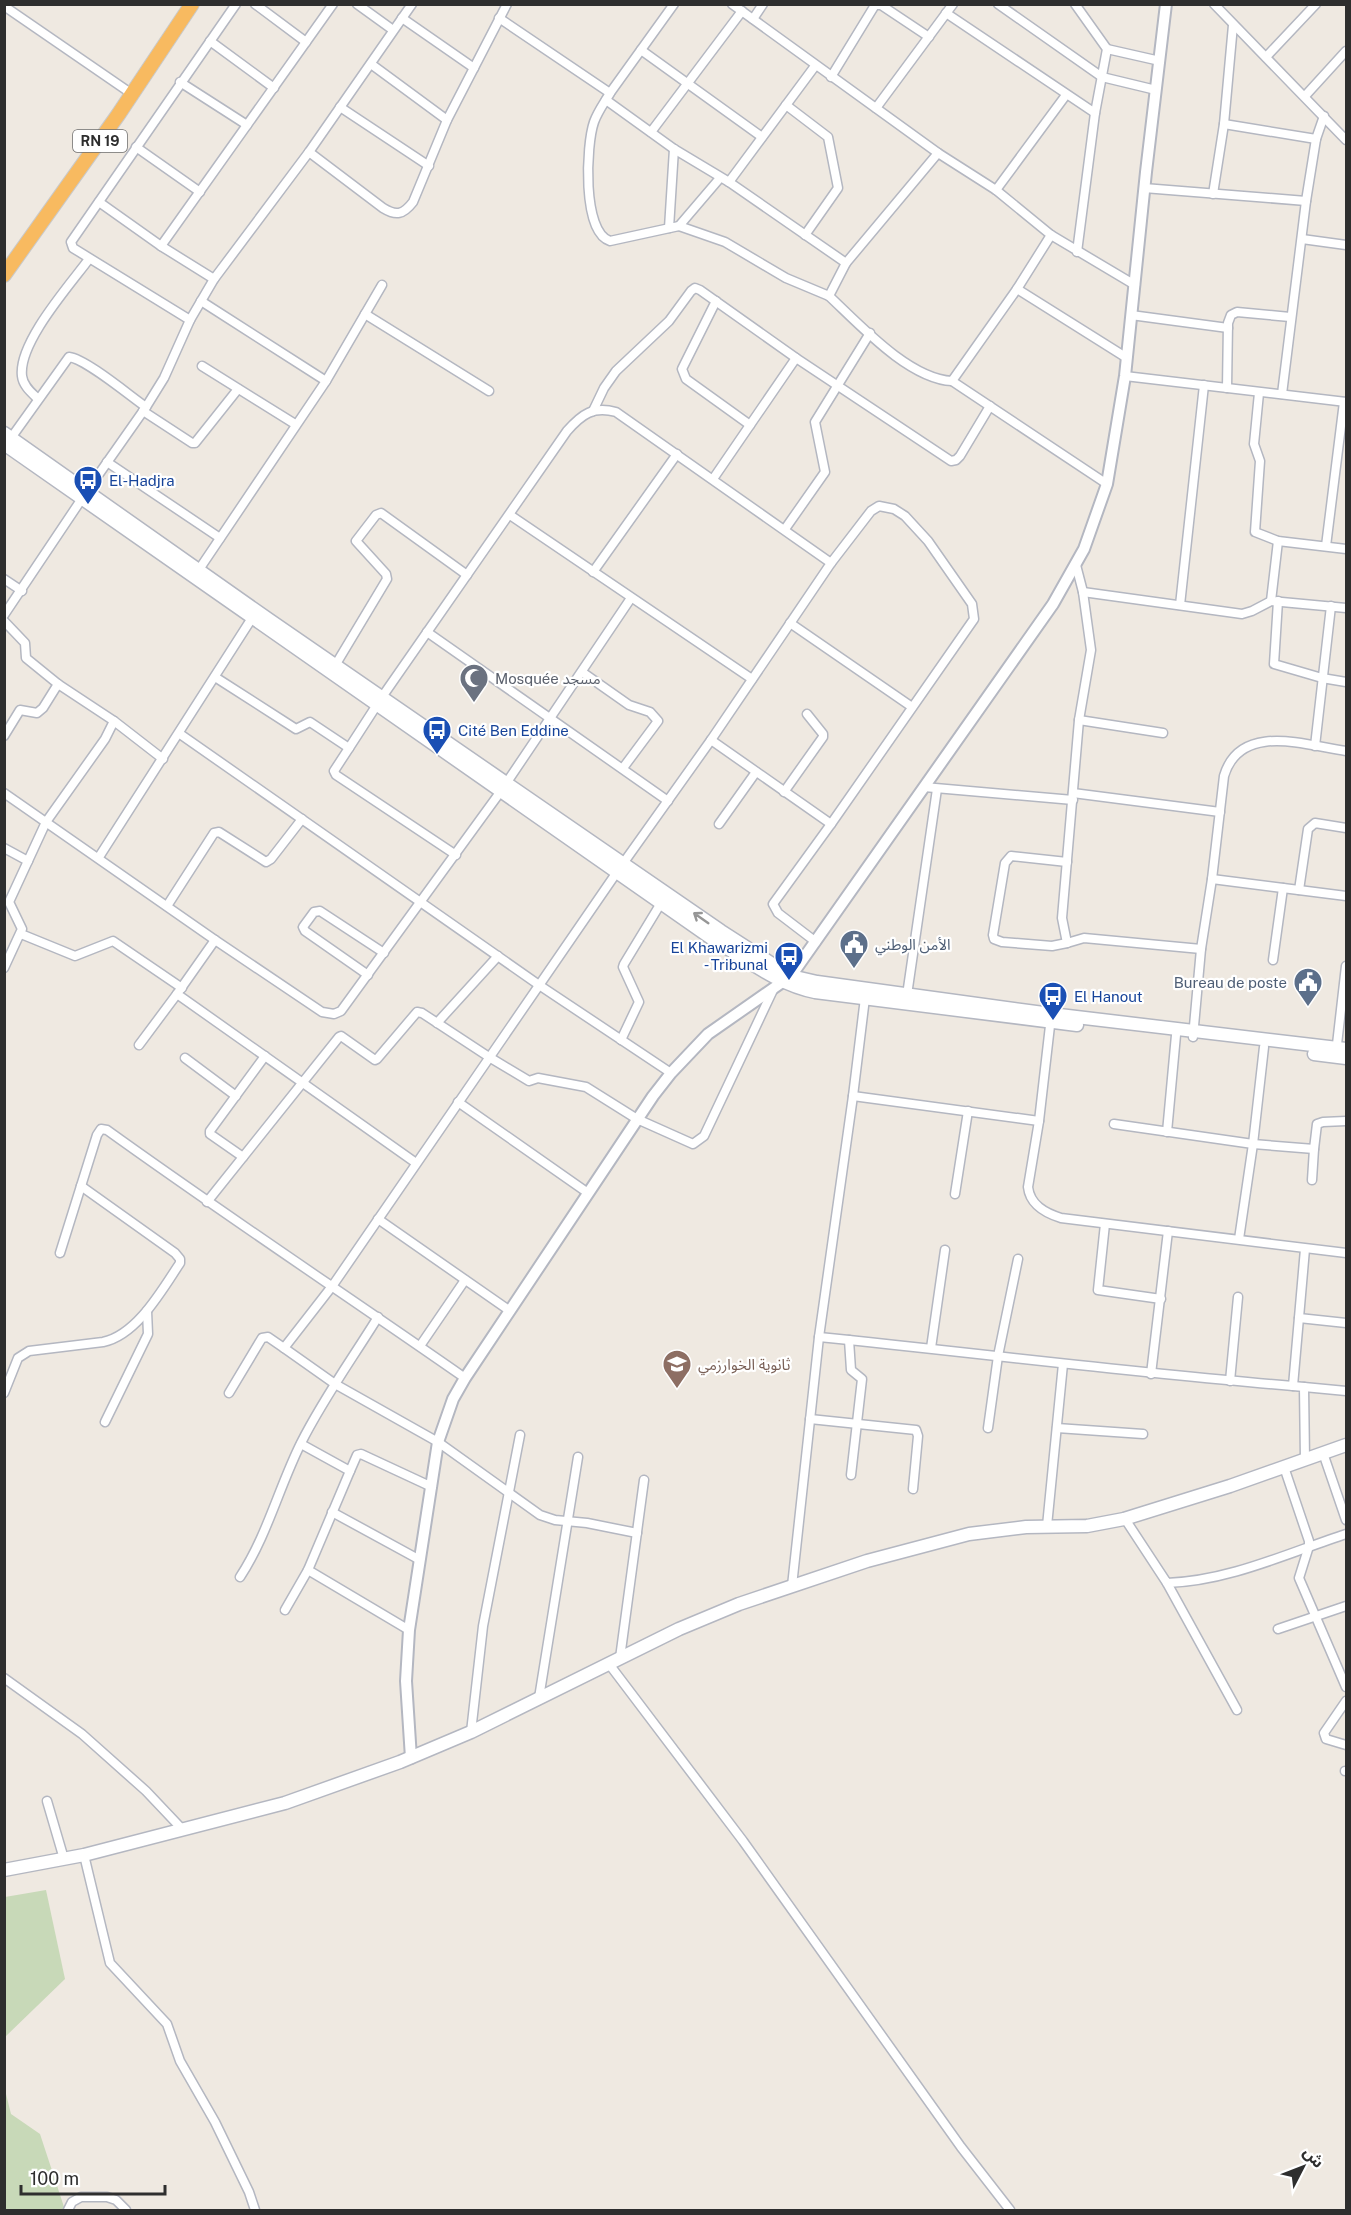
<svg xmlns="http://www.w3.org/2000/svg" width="1351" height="2215" font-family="'Public Sans','Noto Sans Arabic',sans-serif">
<rect width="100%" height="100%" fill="#efe9e1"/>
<g fill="#c8d9b8">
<polygon points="46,1890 65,1979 5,2037 5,1897"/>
<polygon points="4,2086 11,2114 40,2134 65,2210 5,2210"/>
</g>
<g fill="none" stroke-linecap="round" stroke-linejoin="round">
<g stroke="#b4b7c1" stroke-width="11">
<g id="minor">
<polyline points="255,4 306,42"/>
<polyline points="357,4 393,30"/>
<polyline points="732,4 938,153 996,190 1051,235 1135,285"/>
<polyline points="998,4 1102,77 1156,90"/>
<polyline points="1075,4 1107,49 1095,113 1077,252"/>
<polyline points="1214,4 1346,140"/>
<polyline points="4,6 132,94"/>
<polyline points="946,13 1095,113"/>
<polyline points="402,18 474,68"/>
<polyline points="499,18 610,93 674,4"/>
<polyline points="753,19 763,4"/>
<polyline points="210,41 274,88"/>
<polyline points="1107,49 1160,61"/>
<polyline points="641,50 762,137"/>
<polyline points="1266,57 1316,4"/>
<polyline points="371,64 447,120"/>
<polyline points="831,77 875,5 881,5 929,37"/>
<polyline points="180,82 247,125"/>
<path d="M610 93C605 102 598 111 594 122 586 145 582 232 610 241L679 226 720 178"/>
<polyline points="1305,96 1346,51"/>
<polyline points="606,100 674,149 729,182 846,263 938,153"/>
<polyline points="786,105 828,137 838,188 805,235"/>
<polyline points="340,107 429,166"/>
<polyline points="876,108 953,4"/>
<polyline points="1224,124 1316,139"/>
<polyline points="651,132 742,11"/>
<polyline points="136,147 200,192"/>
<path d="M309 152 383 208C396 216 403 215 413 202L447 120 507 4"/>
<polyline points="729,182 815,66"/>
<polyline points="1144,188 1306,201"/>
<polyline points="996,190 1066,95"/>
<polyline points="1213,194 1224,124 1233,25"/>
<polyline points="99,202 161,246 214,279"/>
<polyline points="679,226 725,242 786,278 829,296"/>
<polyline points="669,228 674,149"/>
<polyline points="1051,235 1017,289 952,381 1107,484"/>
<polyline points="1302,239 1346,245"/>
<polyline points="161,246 333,4"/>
<path d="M846 263 829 296C860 325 909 379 952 381"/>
<polyline points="1017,289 1127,358"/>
<polyline points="716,301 682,369 686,379 750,425"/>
<polyline points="365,314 489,391"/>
<polyline points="1131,315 1228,328"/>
<polyline points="190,320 73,248 71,242 236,4"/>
<polyline points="202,366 295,424"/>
<polyline points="1125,376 1346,402"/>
<polyline points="326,381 382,285"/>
<polyline points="1227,388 1228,323 1231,315 1237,312 1290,317"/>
<polyline points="1259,393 1254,444 1260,461 1255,532 1278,541 1346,549"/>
<polyline points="1282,394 1306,201 1316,139 1324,116"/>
<path d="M38 399C32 393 23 386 22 376 18 343 69 286 89 259"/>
<polyline points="143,411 192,443 195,443 238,389"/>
<polyline points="593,411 604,388 616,371 669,321 691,291 695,288 700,290 796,358 951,461 956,460 960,456 990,406"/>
<path d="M11 438 69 357C86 359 130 396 146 407"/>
<polyline points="107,462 220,538"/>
<polyline points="713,479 796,358"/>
<polyline points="510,515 752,679"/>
<polyline points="785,529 825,472 815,422 870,333"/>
<polyline points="1278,541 1271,601 1346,608"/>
<polyline points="1326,546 1344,402"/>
<polyline points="1076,565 1083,592 1091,650 1079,720 1062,918 1067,943 1084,938 1201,949"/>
<polyline points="593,572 677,454"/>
<polyline points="196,574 326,381 201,301"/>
<polyline points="4,579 22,591"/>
<polyline points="1083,592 1242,614 1252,611 1271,601"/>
<polyline points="1278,601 1274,664 1322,678 1346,682"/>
<polyline points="1180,605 1204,385"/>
<polyline points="4,615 87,491 146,407 164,378 190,320 214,279 309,152 412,4"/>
<polyline points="4,621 25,643 26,658 58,684 114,721"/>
<polyline points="790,623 912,707"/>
<polyline points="427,632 668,801"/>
<polyline points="333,669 387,579 386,574 356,541 376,515 381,513 467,575"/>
<polyline points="582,672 629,705 650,712 658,721 623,768"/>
<path d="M215 677 296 729 310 722 349 748 382 697 567 431C582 414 593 406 616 412L831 563 711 740 617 872 333 1285 284 1348 335 1384 438 1442 540 1515 555 1520 587 1523 637 1533"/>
<polyline points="1079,720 1163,733"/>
<polyline points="180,734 539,985 671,1073"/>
<polyline points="4,736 20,710 37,713 43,708 58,684"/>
<polyline points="711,740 831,824 974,619 972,604 928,541 905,516 894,509 879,506 871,511 831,563"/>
<polyline points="1315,746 1331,606"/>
<polyline points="349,748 334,771 336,775 456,855"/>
<polyline points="924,787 1073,800"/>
<polyline points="784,792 823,737 823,734 807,714"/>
<polyline points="4,793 215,940 322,1012 334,1014 341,1011 501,791 631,598"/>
<polyline points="1073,793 1220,812"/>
<polyline points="719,824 756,772"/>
<polyline points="4,848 28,861"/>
<polyline points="99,857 252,618"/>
<polyline points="1212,879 1346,896"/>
<polyline points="1299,890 1308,829 1315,823 1346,828"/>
<polyline points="167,906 214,833 219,832 266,862 271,859 302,819"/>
<polyline points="21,934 75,956 113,941 182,988"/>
<polyline points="215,940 177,994 416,1163"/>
<polyline points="816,942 778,913 773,904 831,824"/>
<polyline points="1067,943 1052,946 1002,942 994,939 993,935 1005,863 1011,856 1067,862"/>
<polyline points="1273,960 1283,888"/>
<polyline points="4,968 22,929 9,902 46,822 105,739 114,721 163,759"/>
<polyline points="368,975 305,931 303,927 314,912 320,911 384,953"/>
<polyline points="907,995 937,789"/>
<path d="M1051 1017 1039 1121 1028 1187C1030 1205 1045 1213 1061 1218L1346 1253"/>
<polyline points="437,1023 498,956"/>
<path d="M1193 1037 1201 949 1212 879 1224 776C1240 722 1305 745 1346 751"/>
<polyline points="621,1040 639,1002 623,967 624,964 661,903"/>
<polyline points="139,1045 177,994"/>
<polyline points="1336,1053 1346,966"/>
<polyline points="185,1058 236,1096"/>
<polyline points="853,1096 1039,1121"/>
<polyline points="458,1102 588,1193"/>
<polyline points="1114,1124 1253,1144 1314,1149 1317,1124 1323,1122 1346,1121"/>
<polyline points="1167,1132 1176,1035"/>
<polyline points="243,1157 210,1134 210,1131 265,1056"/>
<polyline points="1312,1180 1314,1149"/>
<polyline points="955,1194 968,1111"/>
<polyline points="207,1202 339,1037 341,1036 375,1060 377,1059 417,1012 422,1013 489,1057 529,1081 538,1078 586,1087 637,1119 693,1144 704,1136 773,990"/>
<polyline points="378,1219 510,1311"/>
<polyline points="1105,1224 1098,1290 1161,1299"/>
<polyline points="1239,1239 1253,1144 1264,1047"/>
<path d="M60 1253 97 1135 101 1129 107 1130C225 1215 346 1295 465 1378"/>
<polyline points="1299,1318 1346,1323"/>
<path d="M819 1337C977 1353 1135 1373 1293 1386L1305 1249"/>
<polyline points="849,1340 851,1370 862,1379 851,1475"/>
<polyline points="420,1346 465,1280"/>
<polyline points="931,1348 945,1250"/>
<polyline points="1151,1374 1168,1231"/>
<polyline points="1230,1381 1238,1297"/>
<polyline points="1293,1386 1304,1387 1305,1460"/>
<polyline points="1304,1387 1346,1391"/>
<path d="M4 1393 18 1358 29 1351 103 1342C137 1335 162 1290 180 1263V1259L175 1253 81 1186"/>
<polyline points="229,1393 262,1338 268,1337 284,1348"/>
<polyline points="810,1419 916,1430 918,1436 913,1489"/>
<polyline points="105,1422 148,1334 147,1311"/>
<polyline points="988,1428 998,1356 1018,1259"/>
<polyline points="1057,1428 1143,1434"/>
<polyline points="301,1444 350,1471 308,1570 409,1630"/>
<polyline points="1323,1453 1346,1520"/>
<polyline points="1284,1467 1309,1541 1309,1546 1299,1578 1346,1687"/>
<polyline points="350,1471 357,1455 361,1454 432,1487"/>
<polyline points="332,1512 420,1560"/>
<path d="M1125 1519 1167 1583C1229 1581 1288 1553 1346 1534"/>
<polyline points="1047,1526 1063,1364"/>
<path d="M240 1577C267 1536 279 1487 301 1443 323 1399 352 1359 378 1317"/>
<polyline points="1167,1583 1237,1710"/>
<polyline points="792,1586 819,1337 853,1096 865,998"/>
<polyline points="285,1610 308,1570"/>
<polyline points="1278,1629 1346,1606"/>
<polyline points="620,1658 644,1480"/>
<polyline points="609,1664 743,1841 961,2147 1010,2210"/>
<polyline points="4,1678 82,1734 146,1791 182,1829"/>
<polyline points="539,1698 578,1457"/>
<polyline points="1346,1701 1324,1733 1326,1739 1346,1745"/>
<polyline points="471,1732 483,1626 520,1435"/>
<polyline points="1345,1771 1346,1771"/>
<polyline points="47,1801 64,1859"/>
<polyline points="84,1855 110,1963 167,2024 180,2061 215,2122 249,2192 255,2210"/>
<polyline points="68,2210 72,2202 81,2197 107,2197 116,2200 126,2210"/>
</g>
</g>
<g stroke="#b4b7c1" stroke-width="14">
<polyline id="tertiary" points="411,1758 406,1681 409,1630 438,1442 453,1399 465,1378 653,1096 671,1073 708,1034 791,976 1053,604 1084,549 1107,484 1125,376 1146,172 1166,4"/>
</g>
<g stroke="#b4b7c1" stroke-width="15">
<g id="secondary">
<polyline points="4,433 268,619 721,931 791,976 817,982 1051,1014 1346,1049"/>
<path d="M4 444 714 940C746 959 778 985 815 992L1077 1025"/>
<polyline points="1314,1054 1346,1058"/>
<polyline points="4,1870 84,1855 285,1803 400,1762 471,1732 679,1629 739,1604 867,1561 969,1534 1026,1527 1087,1526 1124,1519 1230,1486 1346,1445"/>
</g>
</g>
<g stroke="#c9c9c9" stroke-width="16">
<polyline id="trunk" points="4,275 118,115 192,4"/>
</g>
<use href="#minor" stroke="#fff" stroke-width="8"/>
<use href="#tertiary" stroke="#fff" stroke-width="10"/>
<use href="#secondary" stroke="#fff" stroke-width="12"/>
<use href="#trunk" stroke="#f8ba60" stroke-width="14"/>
</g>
<defs><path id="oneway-shaft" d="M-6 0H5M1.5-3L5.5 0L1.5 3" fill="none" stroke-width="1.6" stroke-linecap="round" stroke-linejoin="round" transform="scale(1.5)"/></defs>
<use stroke="#969696" href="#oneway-shaft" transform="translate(701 918) rotate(-145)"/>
<defs>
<g id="bus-pin" transform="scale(1.5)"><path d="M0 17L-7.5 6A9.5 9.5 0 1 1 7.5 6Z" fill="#1a4fb4" stroke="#fff"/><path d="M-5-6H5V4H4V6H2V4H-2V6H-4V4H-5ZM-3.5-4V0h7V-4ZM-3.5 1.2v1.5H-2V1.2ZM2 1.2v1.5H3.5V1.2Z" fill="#fff"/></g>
<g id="mosque-pin" transform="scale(1.5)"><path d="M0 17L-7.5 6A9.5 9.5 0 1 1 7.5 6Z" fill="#6b7280" stroke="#fff"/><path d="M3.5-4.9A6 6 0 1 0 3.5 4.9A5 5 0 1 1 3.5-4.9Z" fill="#fff"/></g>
<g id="civic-pin" transform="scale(1.5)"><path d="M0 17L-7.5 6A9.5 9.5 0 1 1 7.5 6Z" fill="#5c6f8a" stroke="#fff"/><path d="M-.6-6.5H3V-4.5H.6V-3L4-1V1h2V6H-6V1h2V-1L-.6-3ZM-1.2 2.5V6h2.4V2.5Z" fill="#fff"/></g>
<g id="school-pin" transform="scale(1.5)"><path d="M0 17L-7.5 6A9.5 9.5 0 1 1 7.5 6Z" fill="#8d6e63" stroke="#fff"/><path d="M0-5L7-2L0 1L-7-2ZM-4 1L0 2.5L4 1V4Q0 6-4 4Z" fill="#fff"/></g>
</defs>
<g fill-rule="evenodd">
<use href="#bus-pin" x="88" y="480"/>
<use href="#mosque-pin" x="474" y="678"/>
<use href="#bus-pin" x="437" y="730"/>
<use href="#civic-pin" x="854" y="944"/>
<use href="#bus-pin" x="789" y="956"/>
<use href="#civic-pin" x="1308" y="982"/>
<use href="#bus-pin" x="1053" y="996"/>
<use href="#school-pin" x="677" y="1364"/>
</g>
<g text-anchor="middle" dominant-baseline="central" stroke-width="4.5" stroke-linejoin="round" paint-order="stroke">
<rect fill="#fff" stroke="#6d6d6d" stroke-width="1.5" x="73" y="130" width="54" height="22" rx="4.5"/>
<g font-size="14" font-weight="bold" fill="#2e2e2e">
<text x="100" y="141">RN 19</text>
</g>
<g font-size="15" fill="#164399" stroke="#fff" text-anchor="start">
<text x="109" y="480">El-Hadjra</text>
<text x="458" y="730">Cité Ben Eddine</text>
<text x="768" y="947" text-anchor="end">El Khawarizmi<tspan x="768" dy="17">- Tribunal</tspan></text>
<text x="1074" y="996">El Hanout</text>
</g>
<g font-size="15" fill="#5b616d" stroke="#fff" text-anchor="start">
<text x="495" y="678">Mosquée مسجد</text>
</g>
<g font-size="15" fill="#4e5e75" stroke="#fff" text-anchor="start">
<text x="875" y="944">الأمن الوطني</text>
<text x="1287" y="982" text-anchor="end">Bureau de poste</text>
</g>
<g font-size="15" fill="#785e54" stroke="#fff" text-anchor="start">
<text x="698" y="1364">ثانوية الخوارزمي</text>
</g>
</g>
<rect width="1351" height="2215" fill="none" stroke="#2e2e2e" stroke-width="12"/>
<g transform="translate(1303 2167) rotate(48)" stroke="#ffffff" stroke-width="4.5" paint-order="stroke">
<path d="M0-4.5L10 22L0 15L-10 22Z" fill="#2e2e2e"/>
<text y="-9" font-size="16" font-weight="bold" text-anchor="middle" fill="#2e2e2e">ش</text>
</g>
<path d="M21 2185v9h144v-9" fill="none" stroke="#2e2e2e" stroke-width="3"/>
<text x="30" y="2185" font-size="18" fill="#2e2e2e" stroke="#ffffff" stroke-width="4.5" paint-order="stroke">100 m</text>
</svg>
